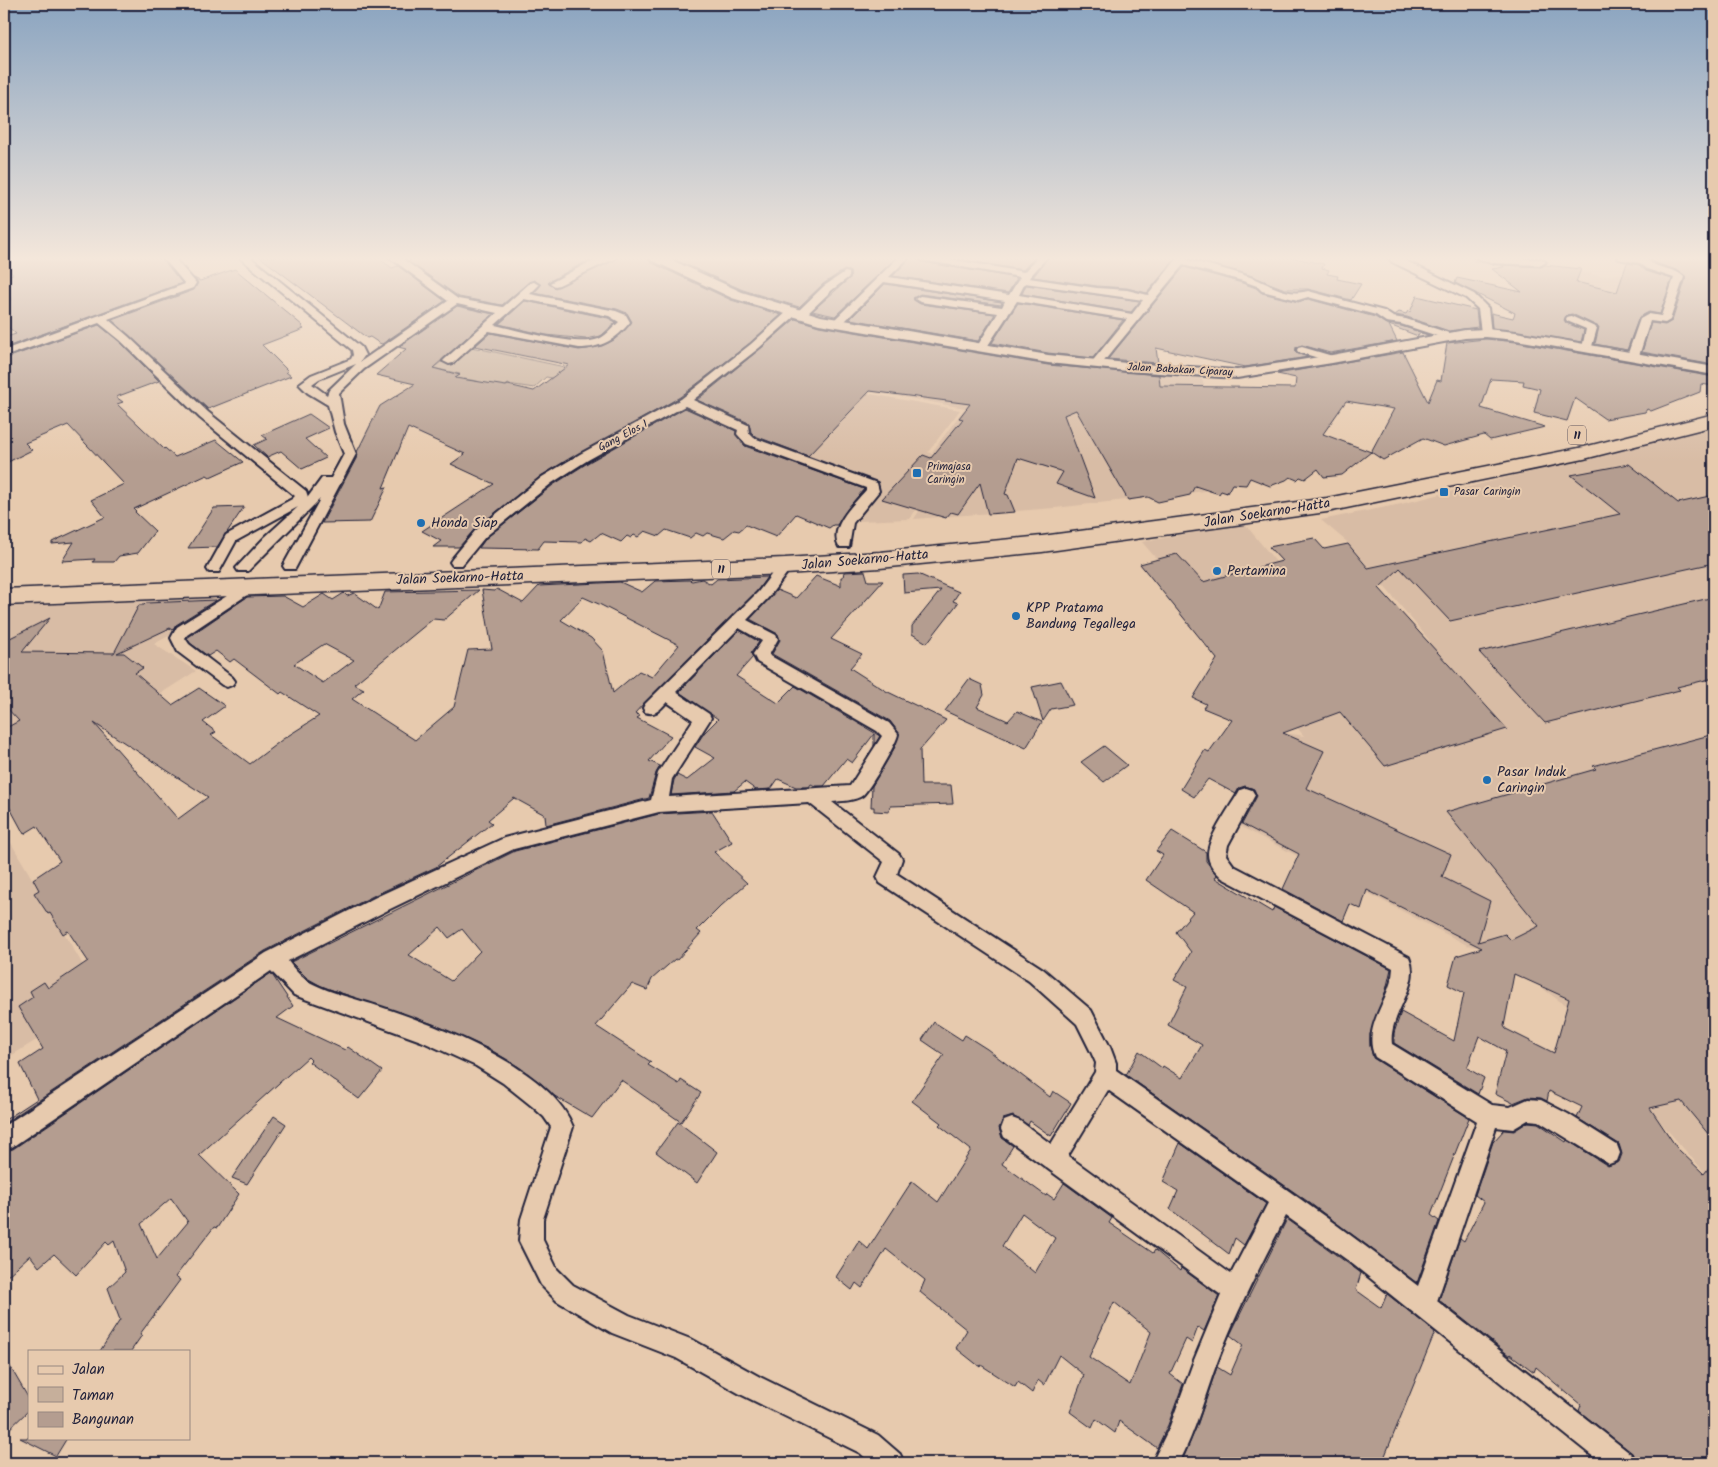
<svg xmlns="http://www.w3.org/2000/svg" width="1718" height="1467" font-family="Kalam,sans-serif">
<rect width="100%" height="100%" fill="#e7caae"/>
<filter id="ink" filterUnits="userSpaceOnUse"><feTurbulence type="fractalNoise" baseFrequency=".02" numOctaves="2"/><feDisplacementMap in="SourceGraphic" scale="10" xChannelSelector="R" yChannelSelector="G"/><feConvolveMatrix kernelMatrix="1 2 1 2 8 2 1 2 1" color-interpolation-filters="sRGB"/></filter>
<g filter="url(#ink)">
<g fill="#d8bca5">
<polygon points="990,257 1034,257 1021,272 991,317 939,309"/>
<polygon points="1535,263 1601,276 1625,273 1655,273 1666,276 1670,280 1665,302 1671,306 1664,309 1619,299 1537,268"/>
<polygon points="732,296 938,344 1200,374 1215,417 1220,469 1205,491 1055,508 914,519 950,462 932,452 965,408 829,384 831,387 960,410 928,452 946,461 910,519 833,522 868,485 776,447 812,408 733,391 711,380 736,358 693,343 602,347 629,325 677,336"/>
<polygon points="1714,426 1714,1183 1625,1082 1565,1005 1483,945 1475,947 1467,945 1234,823 1286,733 1304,736 1240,659 1370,628 1430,641 1347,542 1321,520 1401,504"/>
<polygon points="1244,523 1332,630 1239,655 1142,542"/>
<polygon points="248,592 154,644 196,671 4,793 4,604"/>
<polygon points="4,831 103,999 4,1060"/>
</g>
<polygon fill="#c6af9b" stroke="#74686b" points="471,347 579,370 563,380 546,377 534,388 508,384 498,392 477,381 464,379 456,386 449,385 460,374 433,368 441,362 451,364"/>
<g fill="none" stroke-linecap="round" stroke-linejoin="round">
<path fill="#9e8c84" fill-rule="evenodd" d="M1471 257H1525L1528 261 1525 266C1510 269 1490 265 1474 262Z"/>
</g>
<g fill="#b49d90" stroke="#22223b" fill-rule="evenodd">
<polygon points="4,257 156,257 165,262 182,283 4,348 4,342 8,341 6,337 16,334 4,323 4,303 12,299 4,295 4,277 13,274 7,269 12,267 4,260"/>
<polygon points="260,257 377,257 392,268 398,266 445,301 382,344 379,343 370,337 367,338"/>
<polygon points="411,257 600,257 583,263 548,282 555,288 620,257 647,257 650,262 731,300 781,315 750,343 680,397 541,476 474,530 459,547 433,547 441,541 422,531 494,484 451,464 465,454 408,428 383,488 387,487 370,522 322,523 358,455 357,452 380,406 415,384 376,375 406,349 398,347 457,306 493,314 433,368 460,375 455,378 506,386 508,385 534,391 569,365 475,346 490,333 579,350 587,349 602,346 614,340 632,322 627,313 617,309 534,293 541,285 534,280 529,282 502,305 459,297 409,262"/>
<polygon points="669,257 897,257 835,316 812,311 850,278 849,271 844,270 823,284 799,307 743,290"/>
<polygon points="911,257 915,257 922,262 1017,278 1008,293 893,276"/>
<polygon points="946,257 1035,257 1023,270"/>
<polygon points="1049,257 1177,257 1147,293 1127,288 1097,286 1033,277"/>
<polygon points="1191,257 1289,257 1324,264 1322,268 1329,270 1327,274 1338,276 1337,279 1361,284 1351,300 1308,289 1285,289 1243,273 1190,259"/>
<polygon points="1650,257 1714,257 1714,365 1642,352 1651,323 1665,325 1672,321 1686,278 1676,270 1653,262"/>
<polygon points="1627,263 1639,265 1646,271 1672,279 1660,314 1649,312 1639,317 1627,350 1595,344 1599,327 1572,314 1567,315 1564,320 1566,323 1584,330 1581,342 1492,328 1491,313 1513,318 1515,313 1455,283 1457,278 1522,292 1492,269 1504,267 1501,265 1541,267 1545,265 1581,269 1576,282 1617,292"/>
<polygon points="1184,267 1242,283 1256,288 1262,293 1298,302 1308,299 1375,317 1386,324 1401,326 1429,335 1420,333 1418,336 1389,325 1397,341 1330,353 1302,345 1296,347 1296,353 1308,357 1245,367 1156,348 1158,363 1108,359"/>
<polygon points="235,269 303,326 301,327 304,329 262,345 288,371 286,372 291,376 208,409 112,320 194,290 198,283 194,278 200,281"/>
<polygon points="885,284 1002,302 1001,305 920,294 913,298 920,304 995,314 978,341 850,319"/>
<polygon points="1026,285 1140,301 1131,312 1022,294"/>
<polygon points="1417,296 1476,310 1478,327 1449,331 1407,317 1395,315 1399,312 1406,314 1408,311 1410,312"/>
<polygon points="525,301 608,318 616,322 601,336 586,339 546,335 499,324"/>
<polygon points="1018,303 1123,320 1093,358 1048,353 992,343"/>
<polygon points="795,319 819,326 1048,365 1159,375 1160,386 1295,388 1296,378 1277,374 1403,352 1428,402 1437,380 1441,381 1447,343 1486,339 1516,342 1714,377 1714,386 1701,384 1700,392 1651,411 1647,409 1645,412 1605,419 1575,398 1567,421 1534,413 1540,389 1523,385 1524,381 1491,379 1481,408 1545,427 1490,440 1484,435 1444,446 1423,438 1383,460 1371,452 1394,409 1346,401 1323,434 1371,452 1342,475 1324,477 1318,469 1305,479 1300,477 1297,480 1290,477 1286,480 1270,486 1250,478 1246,485 1232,484 1227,493 1221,491 1219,494 1195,486 1190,495 1158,502 1148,497 1128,500 1076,410 1064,415 1095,498 1056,484 1063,472 1018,458 1005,494 1008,495 1015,512 988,514 980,483 958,514 951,512 946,518 882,499 923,455 931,458 963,419 959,418 970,404 870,391 808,456 755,436 751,432 749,423 697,400 760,349"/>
<polygon points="99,325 119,341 159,381 116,397 123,402 117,404 164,449 165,448 175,457 216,440 243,462 210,477 207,475 134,509 136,511 135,512 155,531 138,553 119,556 114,562 93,562 95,559 62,561 74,542 52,544 52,542 105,517 91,500 124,484 68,425 25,443 32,450 4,464 4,359"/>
<polygon points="685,408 736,431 736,435 745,446 864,489 848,508 837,525 833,525 829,528 796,514 776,537 746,525 739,531 734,530 724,538 707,533 703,536 696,533 690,538 666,530 659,536 645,531 638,537 634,535 631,538 627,536 621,542 601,533 591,541 585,538 582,542 544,541 538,549 479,548 486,538 553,485 589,462"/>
<polygon points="309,414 329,428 305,439 326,458 302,469 281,451 267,457 254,445 267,439 262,435"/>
<path d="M1629 464 1678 503 1714 495V563L1450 621 1400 568 1379 588 1507 729 1385 766 1340 712 1283 733 1324 751 1306 788 1451 854 1442 877 1490 901 1478 942 1505 934 1511 940 1539 926 1446 812 1596 769 1593 766 1714 734V1141L1681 1101 1650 1108 1677 1148 1704 1174 1714 1161V1463H1637L1632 1453 1579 1411 1581 1405 1536 1367 1534 1372 1510 1354V1356L1439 1300 1460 1238 1464 1241 1484 1202 1475 1195 1493 1142 1504 1130 1514 1131 1528 1122 1538 1123 1566 1142 1567 1140 1608 1166 1619 1162 1622 1154 1619 1144 1577 1118 1582 1107 1549 1091 1547 1101 1541 1098 1528 1097 1513 1103 1495 1094 1506 1051 1479 1036 1467 1068 1484 1078 1478 1094 1394 1043V1033L1401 1012 1454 1041 1464 993 1448 985 1456 956 1482 948 1367 890 1361 909 1350 904 1343 921 1283 889 1299 854 1242 824 1257 796 1254 789 1245 786 1239 788 1236 794 1208 779 1194 797 1181 789 1205 750 1209 752 1232 720 1203 708 1206 704 1193 698 1217 659 1140 564 1177 554 1203 582 1282 561 1269 547 1314 538 1324 549 1348 544 1368 568 1620 514 1571 475ZM1514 974 1569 999 1554 1053 1506 1029 1504 1026Z"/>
<polygon points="244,507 217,547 188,548 214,508"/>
<polygon points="865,571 868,581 883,581 831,639 862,654 850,668 886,691 946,720 920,750 921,785 951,785 953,804 890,806 889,812 874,811 874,807 871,807 872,786 895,747 899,733 890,721 772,654 780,640 778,634 750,619 777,590 796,598 816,576 841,586 841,577 843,577 844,572"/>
<polygon points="918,574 959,592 953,601 958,603 927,643 912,634 912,626 941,590 904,593 903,575"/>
<path d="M767 577 757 591 644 703 635 713 640 716 637 718 671 736 649 761 660 766 656 773 649 798 546 825 545 815 514 798 488 820 492 823 436 867 375 895 265 951 6 1122 5 1120 37 1099 20 1064 43 1049 18 1007 33 997 30 991 44 982 48 988 88 961 68 931 63 934 50 913 48 914 34 893 39 890 33 879 60 861 37 826 24 834 4 797V729L19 721 4 705V641L50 618 22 652 114 653 139 605H144L146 603 216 600 176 625 173 630 170 628 117 653H124L143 668 135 673 172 705 199 688 225 706 203 722 216 732 211 735 250 764 283 739 319 716 282 692 280 694 234 659 230 662 216 651 208 656 190 643 187 638 247 597 283 596 303 607 324 594 333 600 344 593 347 596 354 593 378 610 385 592 479 590 444 620 433 619 354 684 364 689 352 699 415 740 454 707 468 650 492 649 482 590 494 591 497 589 523 603 539 586 620 582 642 592 655 581 689 580 692 581 702 579 711 584 717 579ZM583 597 601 605 679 645 652 677 639 671 613 693 603 651 591 638 561 620ZM324 644 354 660 323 683 294 664ZM94 723 208 797 178 819Z"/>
<polygon points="1714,597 1714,678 1677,687 1680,690 1545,723 1479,652"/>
<polygon points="739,630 759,642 751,653 753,657 736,676 778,703 795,686 880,736 874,746 874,734 852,763 846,759 824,786 815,786 811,784 809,787 796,787 778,779 771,789 756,790 745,782 734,791 671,795 674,780 677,775 687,780 715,758 695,747 704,733 718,719 679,692"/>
<polygon points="969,679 982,685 984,695 977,707 1008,721 1017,711 1042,722 1026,748 945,711"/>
<polygon points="1061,681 1073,705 1051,709 1043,721 1032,687"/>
<polygon points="1104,746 1127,765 1104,782 1081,762"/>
<path d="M712 811 732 842 714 852 747 883 721 906 697 930 701 933 677 960 675 959 652 979 647 990 632 984 596 1026 651 1062 648 1065 679 1084 681 1080 701 1093 681 1122 621 1080 592 1118 553 1095 543 1085 519 1067 491 1050 433 1024 323 987 307 978 291 962 515 851 659 814ZM440 927 449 938 462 929 480 951 451 981 409 955Z"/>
<polygon points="1172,831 1206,852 1206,861 1217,875 1215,878 1272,912 1274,907 1391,969 1386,990 1370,1034 1370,1045 1373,1058 1469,1118 1431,1215 1439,1221 1417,1283 1307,1201 1126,1075 1139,1051 1162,1068 1163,1066 1182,1078 1202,1045 1168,1025 1187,987 1174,980 1191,952 1176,932 1193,912 1146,880 1163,855 1156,851"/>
<path d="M271 973 293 1006 277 1018 345 1050 348 1047 382 1071 359 1099 309 1062 311 1060 308 1057 199 1155 239 1194 217 1228 214 1227 175 1277 180 1280 140 1334 142 1335 131 1351H100L120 1320 108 1288 125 1272 114 1241 109 1245 106 1242 76 1275 54 1254 39 1267 30 1255 4 1279V1152L13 1149ZM171 1198 188 1222 157 1259 141 1224Z"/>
<path d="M934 1022 962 1040 965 1035 987 1049 1050 1097 1053 1091 1071 1103 1051 1136 1030 1121 1028 1125 1013 1116 1003 1119 999 1128 1002 1138 1013 1146 1002 1164 1046 1196 1047 1194 1054 1199 1064 1183 1112 1218 1109 1223 1153 1253 1155 1250 1180 1271 1181 1268 1219 1296 1204 1331 1198 1327 1192 1343 1186 1339 1170 1374 1183 1384 1168 1425 1157 1448 1119 1421 1115 1433 1096 1419 1092 1428 1070 1412 1084 1375 1059 1355 1044 1385 1038 1380 1032 1393 1018 1382 1015 1387 981 1365 980 1367 956 1348 967 1330 920 1292 925 1280 886 1249 862 1288 856 1283 852 1290 836 1277 859 1241 868 1249 912 1181 938 1202 971 1150 939 1125 941 1123 912 1101 944 1055 922 1040ZM1022 1213 1055 1238 1035 1273 1002 1246ZM1114 1302 1151 1332 1130 1385 1089 1357Z"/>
<polygon points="274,1116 286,1124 247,1184 232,1178"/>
<polygon points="678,1122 717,1152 697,1183 656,1152"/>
<polygon points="1180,1143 1266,1204 1244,1245 1235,1238 1229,1254 1170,1209 1178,1191 1163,1182"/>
<polygon points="1287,1219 1361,1273 1356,1290 1381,1308 1387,1294 1435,1332 1382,1463 1181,1463 1197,1426 1217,1367 1230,1375 1243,1345 1230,1335"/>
<polygon points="4,1356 29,1399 29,1410 4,1434"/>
<polygon points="20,1438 67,1438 56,1456"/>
</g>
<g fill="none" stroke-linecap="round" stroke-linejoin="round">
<g stroke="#22223b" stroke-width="4">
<g id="minor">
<path d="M166 257H177L175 259 196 283 193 288 108 319 128 336 208 412 306 491 308 497 322 478H331L344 454 335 432 328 405 308 393 299 384 311 375 351 359 353 355 352 350 239 257H250L361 347 365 355 360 362 448 301 389 257H400L458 299 503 307 530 283 534 282 539 285 530 294 616 311 626 315 630 322C616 340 601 348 579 348L489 331 453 363 449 364 443 361 445 359 497 313 457 304 364 369 339 393 344 424 356 454 295 569H285L283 566 320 499 248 571H238L236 568 265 537 298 507 236 541 219 572H209L207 569 226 535 292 499 295 496 200 418 120 340 99 323 4 357V350L185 284 166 261 164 259ZM524 299 609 316 619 322C612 328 605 338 595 340 576 346 517 330 495 325ZM356 364 329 390 327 395 312 384 319 379Z"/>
<polygon points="605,257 618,257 559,285 555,286 550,283 584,265"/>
<path d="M899 257H909L889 277 1009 295 1020 277 922 260 917 257H937L1024 272 1037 257H1047L1029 278 1097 288 1127 290 1148 295 1177 259 1179 257H1189L1187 260C1208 265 1229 270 1250 277 1272 284 1283 297 1308 291L1384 311 1393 317 1406 319 1455 335 1456 337 1455 339H1447L1401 324 1386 322 1376 315 1308 297 1298 300 1262 291 1257 286 1243 281 1183 265 1100 366 1096 367 1090 364 1127 319 1017 301 985 350 981 351 976 348 998 313 920 302 915 299 920 296 1002 307 1005 301 884 282 841 325H833L832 323 833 321ZM1025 283 1143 300 1132 314 1019 295Z"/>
<polygon points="1388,257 1398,257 1474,294 1488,308 1491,333 1490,335 1486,336 1481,333 1478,309 1466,298 1392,262"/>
<polygon points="1475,257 1541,259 1546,262 1541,265 1492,263"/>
<path d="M1617 257H1648V260C1658 270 1674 267 1684 277L1670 320 1665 323 1650 321 1639 356 1633 359 1627 356 1640 319 1649 314 1661 316 1674 278 1647 269 1640 263 1619 259Z"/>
<path d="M845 272 849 273V277L832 290 804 317 800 318 795 316 759 348 693 400 748 425 749 433 754 438 877 483 879 491 853 523 849 547H839C828 527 854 504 866 490V488L746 444 737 434 738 430 685 406 588 460 552 483 485 537 462 565H452L450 562 452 559 475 531 542 477 580 454 681 399 751 344 788 311 792 310 797 312 824 286Z"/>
<polygon points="1571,316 1597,328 1591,350 1587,351 1582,348 1586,329 1567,321 1566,319 1567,317"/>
<polygon points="1302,347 1336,357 1338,359 1332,362 1298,352 1297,350 1298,348"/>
<path d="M785 561 790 563 792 566 790 569 768 598 747 620 776 635 778 639 769 655 889 723 898 734C897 743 870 788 863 795 856 801 841 801 832 802L899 854 902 859 897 874 1043 969 1091 1010 1110 1047 1116 1063V1070C1217 1141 1320 1210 1418 1286L1477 1121 1375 1057C1361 1025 1392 999 1393 968L1222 878C1215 871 1208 864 1208 854 1208 837 1231 806 1240 790L1246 788 1252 790 1255 795 1228 845 1226 855 1234 866 1409 957C1422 986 1388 1014 1392 1044L1492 1105 1510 1107 1528 1099 1541 1100 1568 1114 1617 1145 1620 1153 1617 1161 1609 1164 1539 1121 1528 1120 1513 1129 1496 1127 1437 1301 1631 1454 1635 1463H1601L1350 1262 1286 1216C1262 1263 1237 1310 1218 1360 1205 1395 1196 1430 1179 1463H1152L1170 1426 1194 1360 1221 1295 1004 1137 1001 1129 1004 1121 1012 1118 1020 1121 1051 1144 1095 1072 1096 1063 1091 1052 1077 1024 1029 981 880 883 877 877 884 862 809 803 659 812 514 849 390 909 288 961C293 968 299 975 306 980 325 992 360 1000 381 1007 438 1026 551 1068 573 1127L543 1219V1240L557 1269 573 1285 629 1315 693 1340 760 1377 878 1435 900 1454 904 1463H871L860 1453 742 1395 676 1358 612 1333 557 1301 541 1285 519 1241 521 1219 551 1127 544 1117 533 1107 503 1083 476 1066 421 1041 294 995 271 971 12 1147 4 1150V1126L266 953 376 897 504 838 651 800 658 773 693 720 667 702C660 709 656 716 645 712L643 708 645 704 758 592 780 563ZM739 628 762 641 753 654 757 662 877 731 882 736 850 786 669 797 672 779 711 718 709 714 676 692ZM1108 1090 1268 1203 1231 1274 1068 1156Z"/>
<polygon points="251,581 256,583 258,586 256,589 187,635 185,638 189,644 232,677 235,681 232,685 227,687 222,685 178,652 171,638 177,627"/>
</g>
</g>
<g stroke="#22223b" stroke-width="4">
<polygon id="tertiary" points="649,257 665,257 742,292 821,316 1048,355 1127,363 1237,370 1332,355 1465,330 1486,329 1516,332 1714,367 1714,375 1516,340 1486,337 1465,338 1332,363 1237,378 1127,371 1048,363 819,324 732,298 651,260"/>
</g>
<g stroke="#22223b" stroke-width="3">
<polygon id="trunk" points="1714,414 1714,426 1584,459 1327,512 1042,552 880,568 785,574 4,605 4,589 785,558 880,552 1042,536 1327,498 1584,447"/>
</g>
<use href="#minor" fill="#e7caae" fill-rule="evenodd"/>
<use href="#tertiary" fill="#e7caae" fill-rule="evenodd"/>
<use href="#trunk" fill="#e7caae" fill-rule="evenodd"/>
</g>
</g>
<linearGradient id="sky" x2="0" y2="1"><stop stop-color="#8aa4c0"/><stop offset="0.56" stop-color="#f4e7db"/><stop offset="1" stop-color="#f4e7db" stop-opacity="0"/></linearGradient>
<rect width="1718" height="462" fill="url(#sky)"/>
<g fill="#1f6fb2" stroke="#e7caae" stroke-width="2">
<rect x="912" y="468" width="10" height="10" rx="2.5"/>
<rect x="1439" y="487" width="10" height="10" rx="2.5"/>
<circle cx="421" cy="523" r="5"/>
<circle cx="1217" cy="571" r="5"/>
<circle cx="1016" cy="616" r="5"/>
<circle cx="1487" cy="780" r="5"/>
</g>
<g text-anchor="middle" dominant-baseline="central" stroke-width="4" stroke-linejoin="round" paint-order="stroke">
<g font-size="11" fill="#22223b" stroke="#e7caae">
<text transform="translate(1180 370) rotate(3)">Jalan Babakan Ciparay</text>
<text transform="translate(623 436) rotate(-28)">Gang Elos 1</text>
</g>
<g font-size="11" fill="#22223b" stroke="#e7caae" text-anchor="start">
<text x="927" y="467">Primajasa<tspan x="927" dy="13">Caringin</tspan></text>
<text x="1454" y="492">Pasar Caringin</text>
</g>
<g fill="#e7caae" stroke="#5d545e" stroke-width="1">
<rect x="1568" y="425.5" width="18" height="19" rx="4"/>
<rect x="712" y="559.5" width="18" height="19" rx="4"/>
</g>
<g font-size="12" font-weight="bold" fill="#22223b">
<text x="1577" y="435">11</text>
<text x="721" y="569">11</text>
</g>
<g font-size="14" fill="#22223b" stroke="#e7caae">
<text transform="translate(1267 513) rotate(-9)">Jalan Soekarno-Hatta</text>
<text transform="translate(865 560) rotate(-5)">Jalan Soekarno-Hatta</text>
<text transform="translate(460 578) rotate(-2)">Jalan Soekarno-Hatta</text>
</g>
<g font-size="14" fill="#22223b" stroke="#e7caae" text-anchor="start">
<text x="431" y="523">Honda Siap</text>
<text x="1227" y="571">Pertamina</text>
<text x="1026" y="608">KPP Pratama<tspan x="1026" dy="16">Bandung Tegallega</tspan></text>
<text x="1497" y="772">Pasar Induk<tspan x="1497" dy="16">Caringin</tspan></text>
</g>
</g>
<rect width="1718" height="1467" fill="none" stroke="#e7caae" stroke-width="20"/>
<rect x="10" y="10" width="1698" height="1447" fill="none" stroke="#22223b" stroke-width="2" filter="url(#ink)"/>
<rect x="28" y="1350" width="162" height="90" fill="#e7caae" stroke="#988780"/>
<rect x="38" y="1366" width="25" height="8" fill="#e7caae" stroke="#988780"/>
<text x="72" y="1374" font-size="15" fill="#22223b">Jalan</text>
<rect x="38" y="1387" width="25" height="15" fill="#c6af9b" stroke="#988780"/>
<text x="72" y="1400" font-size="15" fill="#22223b">Taman</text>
<rect x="38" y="1412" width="25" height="15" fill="#b49d90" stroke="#988780"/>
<text x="72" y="1424" font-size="15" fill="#22223b">Bangunan</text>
</svg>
